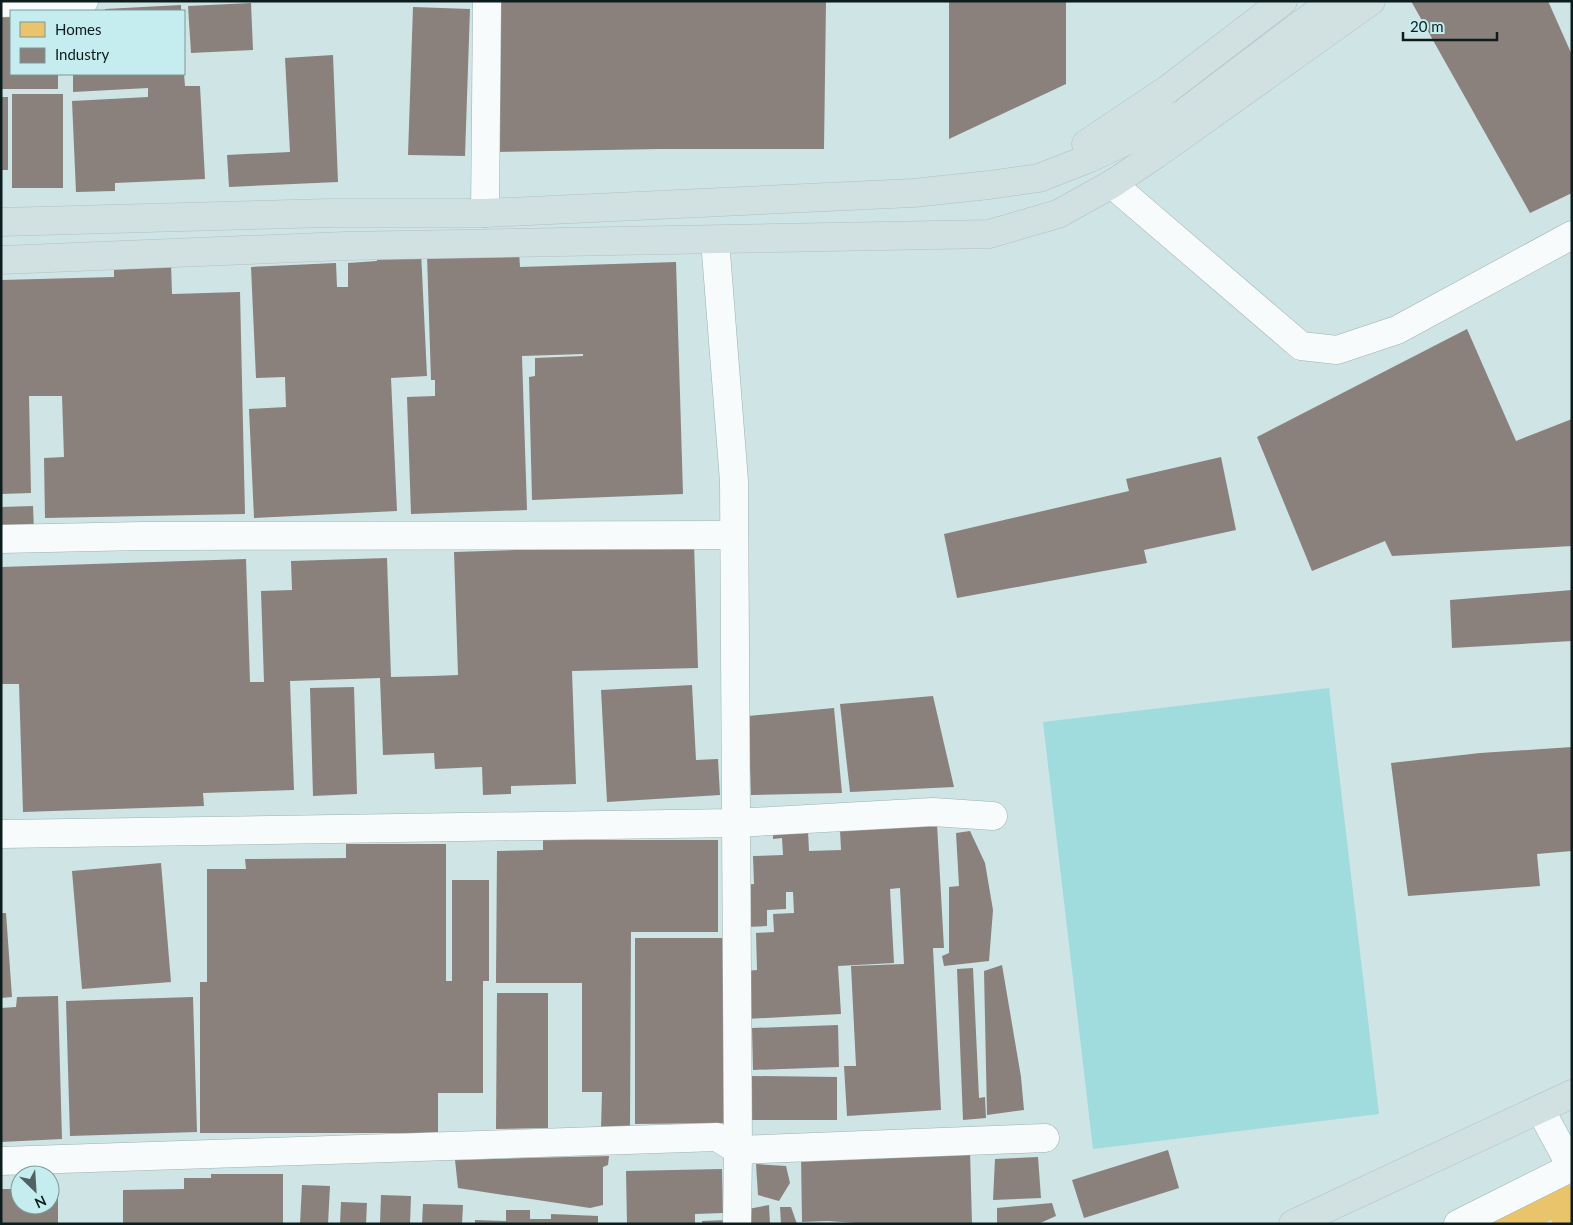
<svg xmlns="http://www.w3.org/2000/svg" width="1573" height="1225" font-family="Lato,sans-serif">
<rect width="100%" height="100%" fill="#cee4e5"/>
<polygon fill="#a0dbde" points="1329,688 1379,1114 1093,1149 1043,722"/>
<polygon fill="#e9c46a" points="1564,1176 1572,1189 1572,1224 1553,1224 1551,1220 1543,1224 1480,1224"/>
<g fill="#8a817c">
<polygon points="495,1 826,1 824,149 659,149 492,152"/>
<polygon points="949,1 1066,1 1066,84 949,139"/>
<polygon points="1411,1 1548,1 1572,55 1572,193 1530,213"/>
<polygon points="251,3 253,50 191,53 188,6"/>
<polygon points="181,5 181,11 105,11 105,9"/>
<polygon points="413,7 470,9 465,156 408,155"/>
<polygon points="1,10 11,10 11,74 58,74 58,89 1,89"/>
<polygon points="333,55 338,182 229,187 227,155 290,152 285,58"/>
<polygon points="73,74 184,74 185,86 200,86 205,179 115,183 115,191 76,192 72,101 148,97 148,88 73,92"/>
<rect x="12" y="94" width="51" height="94"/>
<rect x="1" y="97" width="7" height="73"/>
<polygon points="421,251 427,376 391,378 397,511 254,518 249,409 286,407 285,377 256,378 251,267 336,263 337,287 348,287 348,263 377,261 377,253"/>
<polygon points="519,251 520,267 676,262 683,494 532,500 529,377 535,376 535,358 583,356 583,354 522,356 527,510 411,514 407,397 435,396 435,380 431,380 427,255"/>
<polygon points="171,263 172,294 240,292 245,514 45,518 44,458 64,457 62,396 29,396 31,493 1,494 1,280 114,277 114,264"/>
<polygon points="1467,329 1516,441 1572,419 1572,546 1392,556 1385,541 1312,571 1257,437"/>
<polygon points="1221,457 1236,530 1144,550 1147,563 957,598 944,534 1129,491 1126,479"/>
<polygon points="33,506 34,531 1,532 1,507"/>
<polygon points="694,544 698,668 572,671 576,784 511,786 511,794 483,795 482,767 435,769 434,753 383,755 380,678 290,681 294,790 203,793 204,806 23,812 19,684 1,684 1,567 246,559 250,682 264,682 261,591 292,590 291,561 387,558 391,677 432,676 458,675 454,552"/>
<polygon points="1572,590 1572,641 1452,648 1450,600"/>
<polygon points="692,685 696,760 718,759 720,795 607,802 601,690"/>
<polygon points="354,687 357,794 313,796 310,688"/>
<polygon points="933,696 954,787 850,792 840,704"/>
<polygon points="834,708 842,793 751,795 748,716"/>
<polygon points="1572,747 1572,851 1537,854 1540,886 1408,896 1391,763 1480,753"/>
<polygon points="937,824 944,948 933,948 941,1110 847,1116 844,1066 856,1066 851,966 904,964 900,888 890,889 894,963 838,966 841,1014 746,1019 744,971 757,970 756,933 774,932 773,914 794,913 793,892 786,892 786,909 767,910 767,926 746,927 744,885 754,884 753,856 783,855 782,838 773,839 773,834 808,831 809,851 841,850 840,830"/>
<polygon points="970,831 985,863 993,910 989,961 944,966 942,956 949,953 949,887 959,886 956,833"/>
<polygon points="543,840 718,840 718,932 631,932 630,1129 601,1129 602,1092 582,1092 582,983 496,983 497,851 543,850"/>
<polygon points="346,844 446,844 446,981 452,981 452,880 489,880 489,981 483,981 483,1093 438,1093 438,1133 200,1133 200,982 207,982 207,869 246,869 245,859 346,858"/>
<polygon points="161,863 171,982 82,989 72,871"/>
<polygon points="1,913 6,913 12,997 1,998"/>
<polygon points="635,938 724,938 724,1123 635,1124"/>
<polygon points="1002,965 1021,1077 1024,1110 987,1115 984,971"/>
<polygon points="973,968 979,1098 985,1097 986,1118 963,1120 957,969"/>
<polygon points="497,993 548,993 548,1128 496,1129"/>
<polygon points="58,996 62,1139 1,1142 1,1008 16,1007 17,997"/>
<polygon points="193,997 197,1132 70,1136 66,1001"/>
<polygon points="838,1025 839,1067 753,1070 752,1028"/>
<polygon points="752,1076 837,1077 837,1120 752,1120"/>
<polygon points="1168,1150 1179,1188 1084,1218 1072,1180"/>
<polygon points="970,1151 972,1224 870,1224 828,1221 802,1222 801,1155"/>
<polygon points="609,1156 608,1165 603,1167 603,1205 590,1208 458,1188 455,1160"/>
<polygon points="1038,1157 1041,1198 993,1200 995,1159"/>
<polygon points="756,1164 786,1166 790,1183 779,1201 758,1195"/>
<polygon points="722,1169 723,1213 695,1214 695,1224 627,1224 626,1171"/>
<polygon points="211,1174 283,1174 283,1224 123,1224 123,1190 184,1189 184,1178 211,1178"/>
<polygon points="302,1185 330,1186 328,1224 300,1224"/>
<polygon points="50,1188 58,1188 58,1224 1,1224 1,1189 20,1189 20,1205 50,1205"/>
<polygon points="381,1195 411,1196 410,1224 380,1224"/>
<polygon points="341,1202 367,1203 366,1224 340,1224"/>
<polygon points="1052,1203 1056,1216 1038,1224 997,1224 997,1208"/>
<polygon points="423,1204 463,1205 462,1224 422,1224"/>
<polygon points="769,1205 770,1224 748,1224 748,1209"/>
<polygon points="780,1207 791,1207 797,1224 781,1224"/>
<polygon points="506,1210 530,1210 530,1219 551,1219 551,1214 598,1216 598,1224 475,1224 475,1220 506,1221"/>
<polygon points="728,1220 728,1224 702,1224 702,1221"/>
</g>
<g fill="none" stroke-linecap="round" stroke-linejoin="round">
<g stroke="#9fb0b1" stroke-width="29">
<g id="minor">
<polyline points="1,3 84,1"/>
<polyline points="1112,184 1301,346 1337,350 1397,330 1572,235"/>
<polyline points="485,213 487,1"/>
<polyline points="715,240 734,481 738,1150 737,1224"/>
<polyline points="1,539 142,536 734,535"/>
<polyline points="1,834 735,823 933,812 993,816"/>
<polyline points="1540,1109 1572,1168"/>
<polyline points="1,1161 717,1137 738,1150 1045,1138"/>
<polyline points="1458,1224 1572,1167"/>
</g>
</g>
<g stroke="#b4bfc0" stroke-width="29">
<g id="major">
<polyline points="1188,110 1332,1"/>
<polyline points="1086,144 1168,89 1283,1"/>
<polyline points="1,222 330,213 485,213 913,193 989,185 1039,178 1090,158 1183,114"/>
<polyline points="1,260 345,246 989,234 1058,214 1112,184 1155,155 1371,1"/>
<polyline points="1293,1224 1572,1094"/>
</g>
</g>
<use href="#minor" stroke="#f8fbfb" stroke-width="28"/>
<use href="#major" stroke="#d1e1e2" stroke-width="28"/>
</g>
<rect width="1573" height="1225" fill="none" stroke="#0d1c1d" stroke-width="5"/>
<rect x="10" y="10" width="175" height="65" fill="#c5ecee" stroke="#7b999a"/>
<rect x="20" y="22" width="25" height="15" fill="#e9c46a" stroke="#7b999a"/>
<text x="55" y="35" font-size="15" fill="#0d1c1d">Homes</text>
<rect x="20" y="48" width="25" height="15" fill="#8a817c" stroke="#7b999a"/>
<text x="55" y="60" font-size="15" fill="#0d1c1d">Industry</text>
<g transform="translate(35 1190) rotate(155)"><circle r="24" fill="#c5ecee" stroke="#7b999a"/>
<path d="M0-4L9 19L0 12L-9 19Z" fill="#516263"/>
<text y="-8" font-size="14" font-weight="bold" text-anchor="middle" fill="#0d1c1d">N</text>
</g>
<path d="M1403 32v8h94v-8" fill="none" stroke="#0d1c1d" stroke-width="2.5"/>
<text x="1410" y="32" font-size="15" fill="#0d1c1d" stroke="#c5ecee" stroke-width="4" paint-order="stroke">20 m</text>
</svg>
